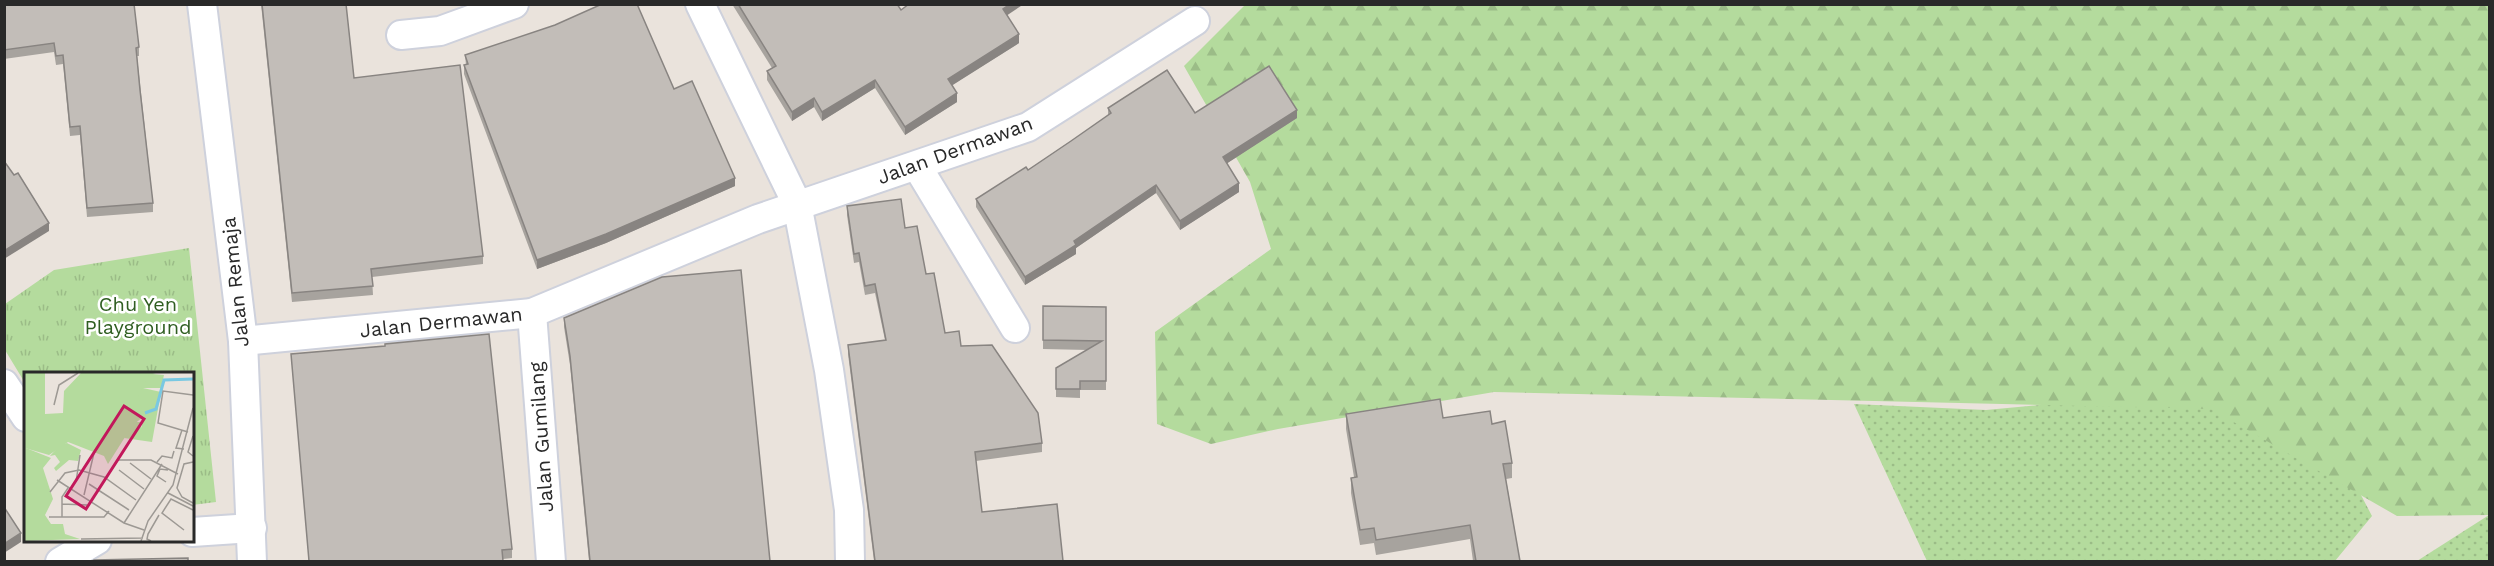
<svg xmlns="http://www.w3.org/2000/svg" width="2494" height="566" font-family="'Work Sans',sans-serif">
<defs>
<pattern id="grass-dots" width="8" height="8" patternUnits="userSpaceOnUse" patternTransform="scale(1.5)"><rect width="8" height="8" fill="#b4db9d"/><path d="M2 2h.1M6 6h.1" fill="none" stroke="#9bbc87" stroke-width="1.8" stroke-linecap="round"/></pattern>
<pattern id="forest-firs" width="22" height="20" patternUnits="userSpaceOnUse" patternTransform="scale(1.5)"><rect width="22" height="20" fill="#b4db9d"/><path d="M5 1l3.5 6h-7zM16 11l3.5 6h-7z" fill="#9bbc87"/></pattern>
<pattern id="park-tufts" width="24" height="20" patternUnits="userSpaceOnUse" patternTransform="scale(1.5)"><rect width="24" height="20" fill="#b4db9d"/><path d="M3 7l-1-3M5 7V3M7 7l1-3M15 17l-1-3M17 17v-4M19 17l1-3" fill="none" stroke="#9bbc87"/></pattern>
</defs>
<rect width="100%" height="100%" fill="#eae3dc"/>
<g fill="url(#grass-dots)">
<polygon points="2301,381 2372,516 2335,561 1927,561 1854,404 1986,410"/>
<polygon points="2489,515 2489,561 2417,561"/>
</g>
<polygon fill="url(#forest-firs)" points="1245,5 2489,5 2489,515 2397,516 2211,409 1494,392 1278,429 1211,444 1157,424 1155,332 1271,249 1250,182 1184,66"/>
<polygon fill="url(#park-tufts)" points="189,248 216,502 192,505 192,374 26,374 25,383 5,350 5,304 54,270"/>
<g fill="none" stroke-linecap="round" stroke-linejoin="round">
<g stroke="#ced1dc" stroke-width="32">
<g id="street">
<polyline points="202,4 243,341 252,562"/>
<polyline points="700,4 797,204 829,370 849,510 850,562"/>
<polyline points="401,35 440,31 514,4"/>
<polyline points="917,166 1015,328"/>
<polyline points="532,313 551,562"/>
<polyline points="243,341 532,313 758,219 1028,127 1195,21"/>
<polyline points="4,384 26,417"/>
<polyline points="192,532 252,528"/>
<polyline points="60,562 97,540"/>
</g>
</g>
<use href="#street" stroke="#fff" stroke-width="28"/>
</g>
<g fill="#a7a39e">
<polygon points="4,4 139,47 139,56 137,56 153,203 153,212 87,217 80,135 70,136 63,64 56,65 54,52 4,59"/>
<polygon points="261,4 346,4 354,78 483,256 483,264 372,277 373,295 292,302"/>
<polygon points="732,4 897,4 901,10 1007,15 1019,43 952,85 957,102 905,135 875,88 822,121 814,107 792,121 767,80 767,71 772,68"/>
<polygon points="465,55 674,89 735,186 606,243 537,269 464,74 464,65 466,65"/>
<polygon points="1108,108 1195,113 1297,118 1227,163 1239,192 1180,230 1156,193 1076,248 1076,254 1025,285 976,207 976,199 1028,170 1108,116"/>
<polygon points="847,206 905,228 926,274 945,333 961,346 1042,443 1042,452 976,461 982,512 1063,561 874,561 848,354 848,345 885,340 875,293 865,295 859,262 854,263 847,215"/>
<polygon points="1043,306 1106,307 1106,390 1080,390 1080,398 1056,397 1056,368 1088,350 1043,349"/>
<polygon points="564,318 770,561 589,561 570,365 564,327"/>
<polygon points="385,346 512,549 512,558 503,559 503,561 309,561 291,354"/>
<polygon points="1346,414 1443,418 1492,424 1512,463 1512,478 1506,479 1520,561 1473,561 1470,539 1376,555 1374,543 1360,545 1351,493 1351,478 1354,477 1346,429"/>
</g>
<g fill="#888481">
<polygon points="1010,4 1024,4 1003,18 1003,9"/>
<polygon points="1019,34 1019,43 948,88 948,79"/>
<polygon points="875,80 875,88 822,121 822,112"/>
<polygon points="957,93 957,102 905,135 905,127"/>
<polygon points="814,98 814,107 792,121 792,112"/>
<polygon points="1297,110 1297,118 1223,166 1223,157"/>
<polygon points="735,178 735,186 606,243 537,269 537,260"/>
<polygon points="1239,183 1239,192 1180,230 1180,221"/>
<polygon points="1156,185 1156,193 1076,248 1076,254 1025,285 1025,277 1074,241"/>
<polygon points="49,223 49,231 4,259 4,251"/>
<polygon points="21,533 21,542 4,553 4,544"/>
</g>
<g fill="#c2bdb8" stroke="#888481" stroke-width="1.5">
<polygon points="4,4 134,4 139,47 136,48 140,90 153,203 87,208 80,126 70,127 63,55 56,56 54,43 4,50"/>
<polygon points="262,4 346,4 354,78 460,65 483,256 371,269 373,286 292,293"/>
<polygon points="602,4 637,4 674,89 692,81 735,178 606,234 537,260 464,65 468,64 465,55 555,25"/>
<polygon points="738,4 897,4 901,10 909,4 1010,4 1003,9 1019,34 948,79 957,93 905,127 875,80 822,112 814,98 792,112 767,71 776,66"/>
<polygon points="1269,66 1297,110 1223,157 1239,183 1180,221 1156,185 1074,241 1076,245 1025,277 976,199 1026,167 1028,170 1071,141 1111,113 1108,108 1167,70 1195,113"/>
<polygon points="4,161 14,175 18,173 49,223 4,251"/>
<polygon points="901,199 905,228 917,226 926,274 934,273 945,333 959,331 961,346 992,345 1038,413 1042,443 975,452 982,512 1057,504 1063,561 875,561 848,345 886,340 875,284 865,286 859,253 854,254 847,206"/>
<polygon points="741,270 770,561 590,561 570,356 564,318 662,277"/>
<polygon points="1043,306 1106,307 1106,381 1080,381 1080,389 1056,389 1056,368 1102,341 1043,340"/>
<polygon points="489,334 512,549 502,550 503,561 309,561 291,354 385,346 385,344"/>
<polygon points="1440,399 1443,418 1490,411 1492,424 1505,421 1512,463 1503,464 1520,561 1476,561 1470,525 1376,540 1374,528 1360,530 1351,478 1357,477 1346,414"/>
<polygon points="4,507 21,533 4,544"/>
<polygon points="188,558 188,561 94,561 94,560"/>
</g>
<g text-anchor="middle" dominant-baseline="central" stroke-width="5" stroke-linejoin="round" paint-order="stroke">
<g font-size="20" fill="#292929" stroke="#fff">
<text transform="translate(955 150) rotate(-20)">Jalan Dermawan</text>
<text transform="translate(235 282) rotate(-96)">Jalan Remaja</text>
<text transform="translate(441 322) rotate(-6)">Jalan Dermawan</text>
<text transform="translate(541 437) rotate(-94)">Jalan Gumilang</text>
</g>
<g font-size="20" fill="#2f5e21" stroke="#fff">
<text x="138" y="304">Chu Yen<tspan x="138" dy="23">Playground</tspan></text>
</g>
</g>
<g transform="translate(24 372)">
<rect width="170" height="170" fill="#eae3dc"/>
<path d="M118 1 140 3 137 16H119L137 20 128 70 100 66 109 50H116L118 56V45L108 29ZM43 71 57 78 54 89 45 88 32 99 30 96 36 90 31 83 26 84 36 73Z" fill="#b4db9d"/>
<path d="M0 1H21V42L39 41 40 19 57 1H132L125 3 114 24 120 44 108 54 84 92 80 84 44 70 25 83 1 76Z" fill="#b4db9d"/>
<path d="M0 71 2 76 27 86 19 96 29 127 21 143 27 152H39L41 162 56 167 0 169Z" fill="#b4db9d"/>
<path fill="none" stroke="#79c8e2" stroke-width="3" d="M121 41 132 37 140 8 169 7"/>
<path fill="none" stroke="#9d9994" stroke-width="1.5" d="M30 33 35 13 54 1M158 58 152 76 160 77M164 60 134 51 139 19 169 23M169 64 164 80 169 84M94 88H127L154 102M133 90 138 84 148 86 150 79M169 90 160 92 153 116 158 125 169 131M106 91 127 107M95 98 120 117M33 108 100 151 120 158M52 110 56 83M142 110 133 104 136 97 144 98M65 112 105 138M26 120 41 101 55 98 80 105 112 128M144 121 169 134M60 123 70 81M38 132 63 133M25 145H80L85 139M38 145V125L44 116M100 151 138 92M160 158 138 141 147 127 169 138M57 167 119 166M117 169 124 149 149 113 169 36M127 169 123 167 124 162 135 143"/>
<path fill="#c2185b" fill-opacity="0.15" stroke="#c2185b" stroke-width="3" d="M100 34 120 47 62 137 42 124Z"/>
<rect width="170" height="170" fill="none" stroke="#292929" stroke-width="3"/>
</g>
<rect width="2494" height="566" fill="none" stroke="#292929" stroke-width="12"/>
</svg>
